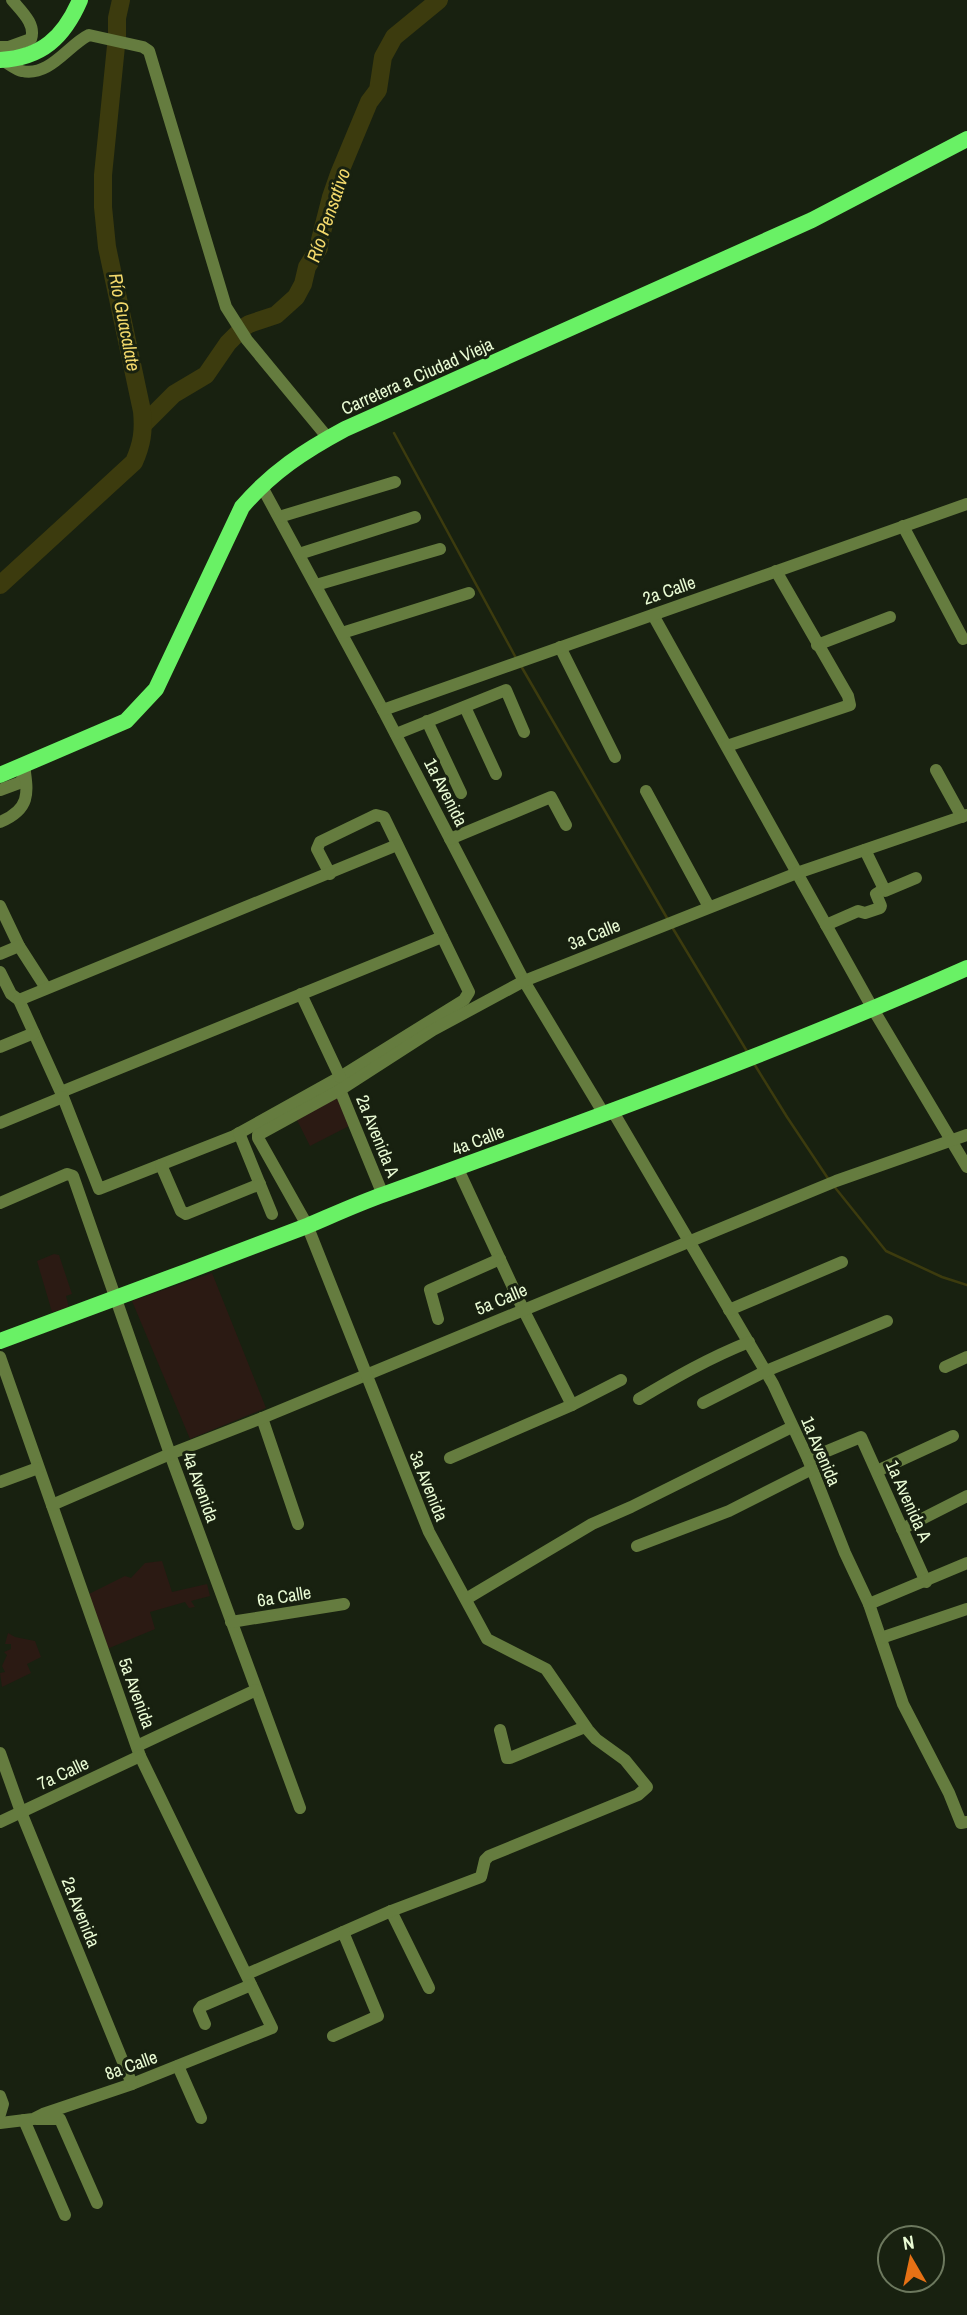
<svg xmlns="http://www.w3.org/2000/svg" width="967" height="2315" font-family="'Archivo Narrow',sans-serif">
<rect width="100%" height="100%" fill="#182110"/>
<g fill="#2b1a13">
<polygon points="339,1096 353,1124 310,1146 296,1118"/>
<polygon points="54,1254 59,1255 72,1294 66,1296 69,1308 52,1312 37,1261"/>
<polygon points="212,1273 266,1408 190,1439 132,1301"/>
<polygon points="162,1561 172,1592 207,1584 210,1596 191,1601 195,1607 189,1608 185,1602 150,1612 155,1629 107,1649 87,1595 125,1576 131,1578 145,1563"/>
<polygon points="8,1633 15,1637 35,1641 41,1657 27,1664 31,1673 2,1687 0,1673 5,1672 2,1666 7,1655 4,1652 11,1649 11,1644 5,1644"/>
</g>
<g fill="none" stroke-linecap="round" stroke-linejoin="round">
<g stroke="#3c3b0e" stroke-width="2.5">
<polyline points="394,433 516,658"/>
<polyline points="521,666 667,918"/>
<polyline points="672,927 748,1053"/>
<polyline points="753,1062 787,1117 829,1180"/>
<polyline points="833,1185 886,1251 942,1277 967,1285"/>
</g>
<g stroke="#3c3b0e" stroke-width="18">
<polyline points="143,425 174,394 206,375 228,343 243,328 249,324 276,315 296,297 303,284 307,267 319,248 320,240 331,197 339,174 369,102 378,90 383,57 394,37 439,0"/>
<path d="M0 585 134 462C142 444 144 431 142 411L107 247 103 207V175L117 36V18L121 0"/>
</g>
<g stroke="#657c3f" stroke-width="12">
<path d="M0 47H9L31 39C36 24 22 12 12 0"/>
<path d="M2 60C8 63 16 70 22 71 50 77 68 45 89 35L143 47 149 51 226 307 247 340 328 438"/>
<polyline points="261,485 383,710 524,981 604,1114"/>
<polyline points="279,517 395,482"/>
<polyline points="903,526 963,639"/>
<polyline points="299,554 415,517"/>
<polyline points="316,585 440,549"/>
<polyline points="653,615 873,1009 967,1167"/>
<polyline points="342,633 469,593"/>
<polyline points="817,645 890,617"/>
<polyline points="560,647 615,757"/>
<polyline points="465,707 496,774"/>
<polyline points="383,710 967,504"/>
<polyline points="427,721 461,793"/>
<polyline points="396,734 506,690 524,732"/>
<polyline points="727,746 850,705 848,696 776,571"/>
<polyline points="936,770 962,817"/>
<polyline points="0,790 19,783 25,777"/>
<polyline points="646,791 709,907"/>
<path d="M0 822C31 809 28 793 24 765"/>
<polyline points="450,839 551,797 566,825"/>
<polyline points="865,850 885,891 916,878"/>
<polyline points="0,906 19,946 46,988"/>
<polyline points="826,925 858,911 865,913 880,908 881,906 876,894 884,889"/>
<polyline points="0,954 19,946"/>
<polyline points="0,972 11,994 19,1000 63,1097 99,1189 234,1136 340,1077 464,1000 469,992 384,817 376,815 320,842 317,849 330,874"/>
<polyline points="301,994 340,1077"/>
<polyline points="19,1000 397,845"/>
<polyline points="0,1047 34,1033"/>
<polyline points="340,1090 383,1195"/>
<polyline points="61,1092 442,937"/>
<polyline points="612,1110 773,1384 808,1459 845,1553 869,1604 903,1704 949,1793 961,1823 967,1822"/>
<polyline points="0,1123 63,1097"/>
<polyline points="239,1133 272,1214"/>
<polyline points="161,1165 181,1211 186,1214 260,1184"/>
<polyline points="458,1169 523,1309 572,1405"/>
<polyline points="0,1203 67,1174 73,1176 170,1454 300,1808"/>
<polyline points="729,1310 842,1262"/>
<polyline points="438,1319 430,1290 500,1259"/>
<polyline points="0,1357 140,1756 272,2028 132,2084 43,2114 33,2119 0,2123"/>
<polyline points="945,1367 967,1357"/>
<path d="M639 1399C676 1377 709 1358 749 1342"/>
<polyline points="703,1403 766,1371 887,1321"/>
<polyline points="262,1418 298,1524"/>
<polyline points="450,1458 572,1405 621,1380"/>
<polyline points="808,1459 861,1437 926,1582"/>
<polyline points="877,1471 953,1436"/>
<polyline points="0,1482 38,1468"/>
<polyline points="52,1505 170,1454 262,1418 836,1181 967,1135"/>
<polyline points="902,1529 967,1496"/>
<polyline points="637,1546 729,1511 810,1470"/>
<polyline points="466,1599 592,1524 631,1507 792,1427"/>
<polyline points="869,1604 967,1563"/>
<polyline points="231,1622 344,1604"/>
<polyline points="881,1638 967,1609"/>
<polyline points="500,1730 507,1758 510,1758 585,1727"/>
<polyline points="137,1746 256,1690"/>
<polyline points="0,1753 21,1812 132,2084"/>
<polyline points="0,1822 140,1756"/>
<polyline points="391,1911 429,1988"/>
<polyline points="247,1974 391,1911 481,1877 485,1860 489,1856 638,1795 647,1787 625,1760 596,1739 588,1730 546,1669 487,1639 429,1532 307,1225 258,1138 258,1135 340,1090 433,1030 524,981 797,873 967,815"/>
<polyline points="205,2024 199,2010 202,2006 251,1985"/>
<polyline points="333,2036 378,2016 343,1932"/>
<polyline points="178,2066 201,2118"/>
<polyline points="0,2096 3,2104 0,2114"/>
<polyline points="36,2119 60,2119 97,2203"/>
<polyline points="24,2120 65,2215"/>
</g>
<g stroke="#69f165" stroke-width="16">
<path d="M0 60C42 58 64 37 80 0"/>
<path d="M0 775 126 721 156 689 242 507C272 472 304 451 345 429L812 220 967 139"/>
<path d="M0 1341C102 1303 205 1265 307 1226 333 1215 359 1203 385 1194 581 1123 777 1052 967 968"/>
</g>
</g>
<g text-anchor="middle" dominant-baseline="central" stroke-width="6" stroke-linejoin="round" paint-order="stroke">
<g font-size="18" fill="#e9fbd4" stroke="#182110">
<text transform="translate(417 376) rotate(-24)">Carretera a Ciudad Vieja</text>
<text transform="translate(669 590) rotate(-19)">2a Calle</text>
<text transform="translate(446 792) rotate(63)">1a Avenida</text>
<text transform="translate(594 934) rotate(-22)">3a Calle</text>
<text transform="translate(378 1136) rotate(68)">2a Avenida A</text>
<text transform="translate(478 1140) rotate(-21)">4a Calle</text>
<text transform="translate(501 1299) rotate(-23)">5a Calle</text>
<text transform="translate(821 1451) rotate(67)">1a Avenida</text>
<text transform="translate(429 1486) rotate(68)">3a Avenida</text>
<text transform="translate(201 1487) rotate(70)">4a Avenida</text>
<text transform="translate(909 1501) rotate(66)">1a Avenida A</text>
<text transform="translate(284 1596) rotate(-9)">6a Calle</text>
<text transform="translate(137 1693) rotate(70)">5a Avenida</text>
<text transform="translate(63 1773) rotate(-25)">7a Calle</text>
<text transform="translate(81 1912) rotate(68)">2a Avenida</text>
<text transform="translate(131 2065) rotate(-20)">8a Calle</text>
</g>
<g font-size="19" font-style="italic" fill="#f2d86b" stroke="#182110">
<text transform="translate(328 215) rotate(-71)">Río Pensativo</text>
<text transform="translate(125 322) rotate(79)">Río Guacalate</text>
</g>
</g>
<g transform="translate(911 2259) rotate(351)"><circle r="33" fill="#182110" stroke="#6c785e" stroke-width="2"/>
<path d="M0-5L12 26L0 18L-12 26Z" fill="#e67115"/>
<text y="-10" font-size="19" font-weight="bold" text-anchor="middle" fill="#e9fbd4">N</text>
</g>
</svg>
